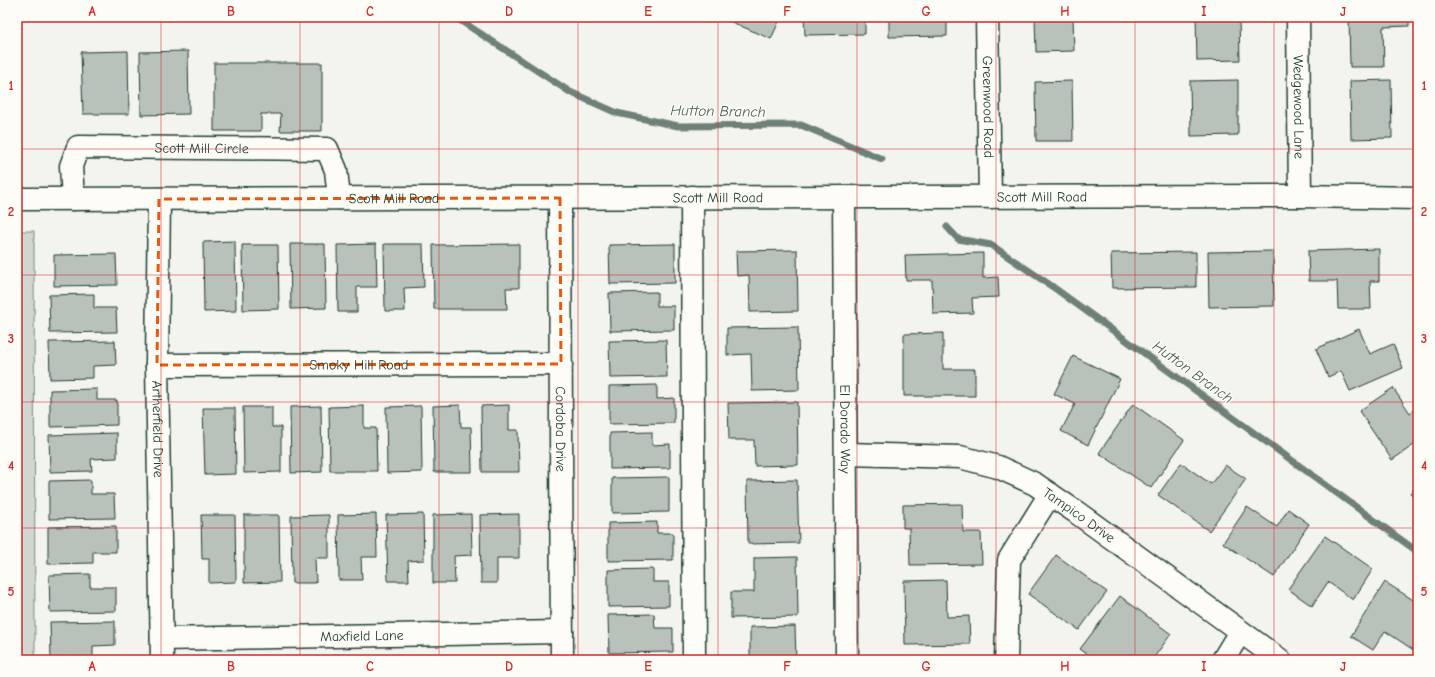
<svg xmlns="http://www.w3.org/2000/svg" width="1435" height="677" font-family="'Comic Neue',sans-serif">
<rect width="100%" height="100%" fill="#f4f4ef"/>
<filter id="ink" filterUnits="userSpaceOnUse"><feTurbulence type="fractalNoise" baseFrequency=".025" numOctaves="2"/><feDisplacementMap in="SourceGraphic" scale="8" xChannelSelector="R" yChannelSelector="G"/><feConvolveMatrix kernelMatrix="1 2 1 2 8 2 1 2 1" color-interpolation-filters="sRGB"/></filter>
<g filter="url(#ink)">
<polygon fill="#d1d6d1" stroke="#788a82" points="17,231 34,231 35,660 17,660"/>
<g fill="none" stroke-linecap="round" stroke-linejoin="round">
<g stroke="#6e8179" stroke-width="7">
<polyline points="455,17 570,92 617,113 678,126 801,125 882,159"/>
<polyline points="947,227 958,239 991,245 1053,287 1418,552"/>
</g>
</g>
<g fill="#b9c1bb" stroke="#1f3d34">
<polygon points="720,17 781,17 771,39"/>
<polygon points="804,17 865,17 865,34 805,35"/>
<polygon points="889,17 947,17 947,36 889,37"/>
<polygon points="1035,17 1073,17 1074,51 1036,52"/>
<polygon points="1196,17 1239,17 1240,60 1197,61"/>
<polygon points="1349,17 1409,17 1409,26 1383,27 1384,67 1350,67"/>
<polygon points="128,51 129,114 83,114 81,52"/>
<polygon points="188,51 189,114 141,115 140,52"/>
<polygon points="214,63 322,63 322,131 280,131 281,114 261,114 261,131 214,131"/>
<polygon points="1238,80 1238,135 1191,136 1190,81"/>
<polygon points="1391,80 1392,138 1351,139 1350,81"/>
<polygon points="1072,81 1073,141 1036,141 1035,82"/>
<polygon points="235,241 236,311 204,312 203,242"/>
<polygon points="290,244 325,244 326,308 291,309"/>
<polygon points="376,244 377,287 357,287 357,312 338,312 337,245"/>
<polygon points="384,244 423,244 424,287 404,288 405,311 385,311"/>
<polygon points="519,244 519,288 506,288 507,309 434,309 433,245"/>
<polygon points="675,244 675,283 610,284 609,245"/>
<polygon points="242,245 278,245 279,309 243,310"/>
<polygon points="1379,249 1379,281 1370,281 1371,309 1338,309 1337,281 1309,281 1308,251"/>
<polygon points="797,250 798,311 750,312 749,275 737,276 736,251"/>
<polygon points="1273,251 1274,306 1209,307 1208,252"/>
<polygon points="1196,252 1196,287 1112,288 1111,253"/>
<polygon points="983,253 983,278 998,277 999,297 972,298 973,313 933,314 932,280 906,280 905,255"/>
<polygon points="116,254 117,285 54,286 54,255"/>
<polygon points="657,292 657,306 674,306 674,330 610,331 609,293"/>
<polygon points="94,294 94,308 116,308 117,332 50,333 49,295"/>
<polygon points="798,327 799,390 752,391 751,354 727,355 727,328"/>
<polygon points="1359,329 1370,354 1393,344 1403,368 1350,391 1341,371 1328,377 1316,349"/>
<polygon points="943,333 943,369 975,369 975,396 904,396 904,334"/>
<polygon points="666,340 667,377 610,378 609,341"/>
<polygon points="115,341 116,365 93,366 93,378 50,379 49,342"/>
<polygon points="1073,356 1120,379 1088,445 1061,431 1075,404 1054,394"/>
<polygon points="657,385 657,399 674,398 674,423 609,424 609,386"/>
<polygon points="1393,388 1410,413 1418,407 1418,442 1392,460 1359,411"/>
<polygon points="97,389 97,400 117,400 117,425 50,427 50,390"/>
<polygon points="797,402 798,465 755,466 754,440 729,440 728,403"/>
<polygon points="1133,404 1184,440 1151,488 1099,453"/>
<polygon points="460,405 461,427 471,427 472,472 434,472 433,406"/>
<polygon points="509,405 509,430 518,430 519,472 482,472 481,406"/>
<polygon points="321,406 322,472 291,473 290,407"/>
<polygon points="364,406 364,428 376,428 377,471 330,471 329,407"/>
<polygon points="421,406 422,472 387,473 386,407"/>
<polygon points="243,407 272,407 272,427 281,427 281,472 244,473"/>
<polygon points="203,408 235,408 236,474 205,475"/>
<polygon points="652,432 652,445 670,444 670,468 610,469 610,433"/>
<polygon points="117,433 117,458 91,459 92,471 50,472 49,435"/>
<polygon points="1181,463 1211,484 1225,465 1246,479 1209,531 1158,495"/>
<polygon points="669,477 669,512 612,513 612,478"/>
<polygon points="91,480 91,494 114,494 115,518 49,519 49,481"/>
<polygon points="797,480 799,543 748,544 747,481"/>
<polygon points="1418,483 1418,499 1410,493"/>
<polygon points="962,504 963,532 981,532 982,564 910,565 909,528 903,528 903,505"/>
<polygon points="1247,507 1277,527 1288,509 1309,524 1274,577 1223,543"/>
<polygon points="376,514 377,557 361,557 362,580 339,580 338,515"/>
<polygon points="423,514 424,560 408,561 409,581 388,581 386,515"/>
<polygon points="471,514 472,555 454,556 455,583 433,583 433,515"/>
<polygon points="519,514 519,558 497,558 497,583 481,583 480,515"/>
<polygon points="201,515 235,515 236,582 209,583 209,559 202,559"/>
<polygon points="244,515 279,515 280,582 244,583"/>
<polygon points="329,515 329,558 315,558 316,583 292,583 291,516"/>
<polygon points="657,522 657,533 673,533 673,560 608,561 608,523"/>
<polygon points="116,526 116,552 93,552 93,563 48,564 48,527"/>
<polygon points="1325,536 1373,569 1353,600 1328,582 1312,606 1288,589"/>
<polygon points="1056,555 1107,592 1079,630 1028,594"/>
<polygon points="797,557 798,617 731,618 731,592 754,592 754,558"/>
<polygon points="653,569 653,582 669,582 669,606 608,607 608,570"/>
<polygon points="90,574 90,587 116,587 116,611 50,612 49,575"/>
<polygon points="946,580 947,617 969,616 970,644 905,645 904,581"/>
<polygon points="1385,582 1418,603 1418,645 1415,651 1385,631 1373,650 1351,636"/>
<polygon points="1120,596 1171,634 1152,660 1095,660 1080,649"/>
<polygon points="654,614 655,628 673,628 673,652 609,653 608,615"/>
<polygon points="115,621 115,645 93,646 93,657 51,658 50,622"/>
<polygon points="795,626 796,660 750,660 750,627"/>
<rect x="903" y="659" width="51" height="1"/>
</g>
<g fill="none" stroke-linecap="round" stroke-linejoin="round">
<g stroke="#1f3d34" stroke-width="25">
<g id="minor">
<path id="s1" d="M987 17 990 197"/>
<path id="s2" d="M1298 17 1300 196"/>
<polyline points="692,197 694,660"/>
<path id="s3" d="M844 197 847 660"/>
<path id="s4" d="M560 198 562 660"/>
<path id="s5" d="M17 199 1300 196 1418 198"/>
<path id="s6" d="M73 199 71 166 78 147 327 149 336 170 339 198"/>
<path id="s7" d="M159 199 157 365 162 660"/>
<path id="s8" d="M157 365 561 364"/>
<path id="s9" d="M846 454 960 457 998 467 1035 484 1076 512 1280 660"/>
<path id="s10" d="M162 639 562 632"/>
<polyline points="1006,660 1009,560 1050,494"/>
<polyline points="1223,660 1240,632"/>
</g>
</g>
<use href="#minor" stroke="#fdfcf7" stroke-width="22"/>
</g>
</g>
<path fill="none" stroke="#e8590c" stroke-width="3" stroke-dasharray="8 5" stroke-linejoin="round" d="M560 198 561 364 157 365 159 199Z"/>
<path fill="none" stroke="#d62828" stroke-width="1" stroke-opacity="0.55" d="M161 17V660M300 17V660M439 17V660M578 17V660M718 17V660M857 17V660M996 17V660M1135 17V660M1274 17V660M17 149H1418M17 275H1418M17 402H1418M17 528H1418"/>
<g text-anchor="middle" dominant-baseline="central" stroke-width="3" stroke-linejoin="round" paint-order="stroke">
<g font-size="14" fill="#1f3d34" stroke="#fdfcf7">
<text stroke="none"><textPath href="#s1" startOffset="90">Greenwood Road</textPath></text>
<text stroke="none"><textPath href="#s2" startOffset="90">Wedgewood Lane</textPath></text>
<text stroke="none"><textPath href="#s6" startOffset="177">Scott Mill Circle</textPath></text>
<text stroke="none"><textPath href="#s5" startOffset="701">Scott Mill Road</textPath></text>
<text stroke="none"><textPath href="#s5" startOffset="1025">Scott Mill Road</textPath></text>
<text stroke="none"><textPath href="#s5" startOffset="377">Scott Mill Road</textPath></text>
<text stroke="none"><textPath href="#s8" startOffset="202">Smoky Hill Road</textPath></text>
<text stroke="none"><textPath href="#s7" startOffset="230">Artherfield Drive</textPath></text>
<text stroke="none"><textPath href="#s4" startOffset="231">Cordoba Drive</textPath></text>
<text stroke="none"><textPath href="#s3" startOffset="232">El Dorado Way</textPath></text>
<text stroke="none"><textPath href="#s9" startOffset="248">Tampico Drive</textPath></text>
<text stroke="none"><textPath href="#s10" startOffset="200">Maxfield Lane</textPath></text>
</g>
<g font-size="15" font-style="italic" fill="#475f56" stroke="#fdfcf7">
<text transform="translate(718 111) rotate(1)">Hutton Branch</text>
<text transform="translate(1193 372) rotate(36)">Hutton Branch</text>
</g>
</g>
<rect width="1435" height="677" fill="none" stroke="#fdfcf7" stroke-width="44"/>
<rect x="22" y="22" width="1391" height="633" fill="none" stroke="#d62828" stroke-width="1.5"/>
<g font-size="13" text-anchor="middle" font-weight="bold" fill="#d62828">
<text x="92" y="16">A</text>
<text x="231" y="16">B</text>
<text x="370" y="16">C</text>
<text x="509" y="16">D</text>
<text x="648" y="16">E</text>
<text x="787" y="16">F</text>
<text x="926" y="16">G</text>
<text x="1065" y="16">H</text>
<text x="1204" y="16">I</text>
<text x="1343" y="16">J</text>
<text x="11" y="90">1</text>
<text x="1424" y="90">1</text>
<text x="11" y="216">2</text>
<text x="1424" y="216">2</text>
<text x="11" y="343">3</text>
<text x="1424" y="343">3</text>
<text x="11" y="470">4</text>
<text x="1424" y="470">4</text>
<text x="11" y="596">5</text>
<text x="1424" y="596">5</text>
<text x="92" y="671">A</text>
<text x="231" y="671">B</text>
<text x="370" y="671">C</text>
<text x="509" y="671">D</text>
<text x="648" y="671">E</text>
<text x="787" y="671">F</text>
<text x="926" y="671">G</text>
<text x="1065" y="671">H</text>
<text x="1204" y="671">I</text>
<text x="1343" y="671">J</text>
</g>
</svg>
